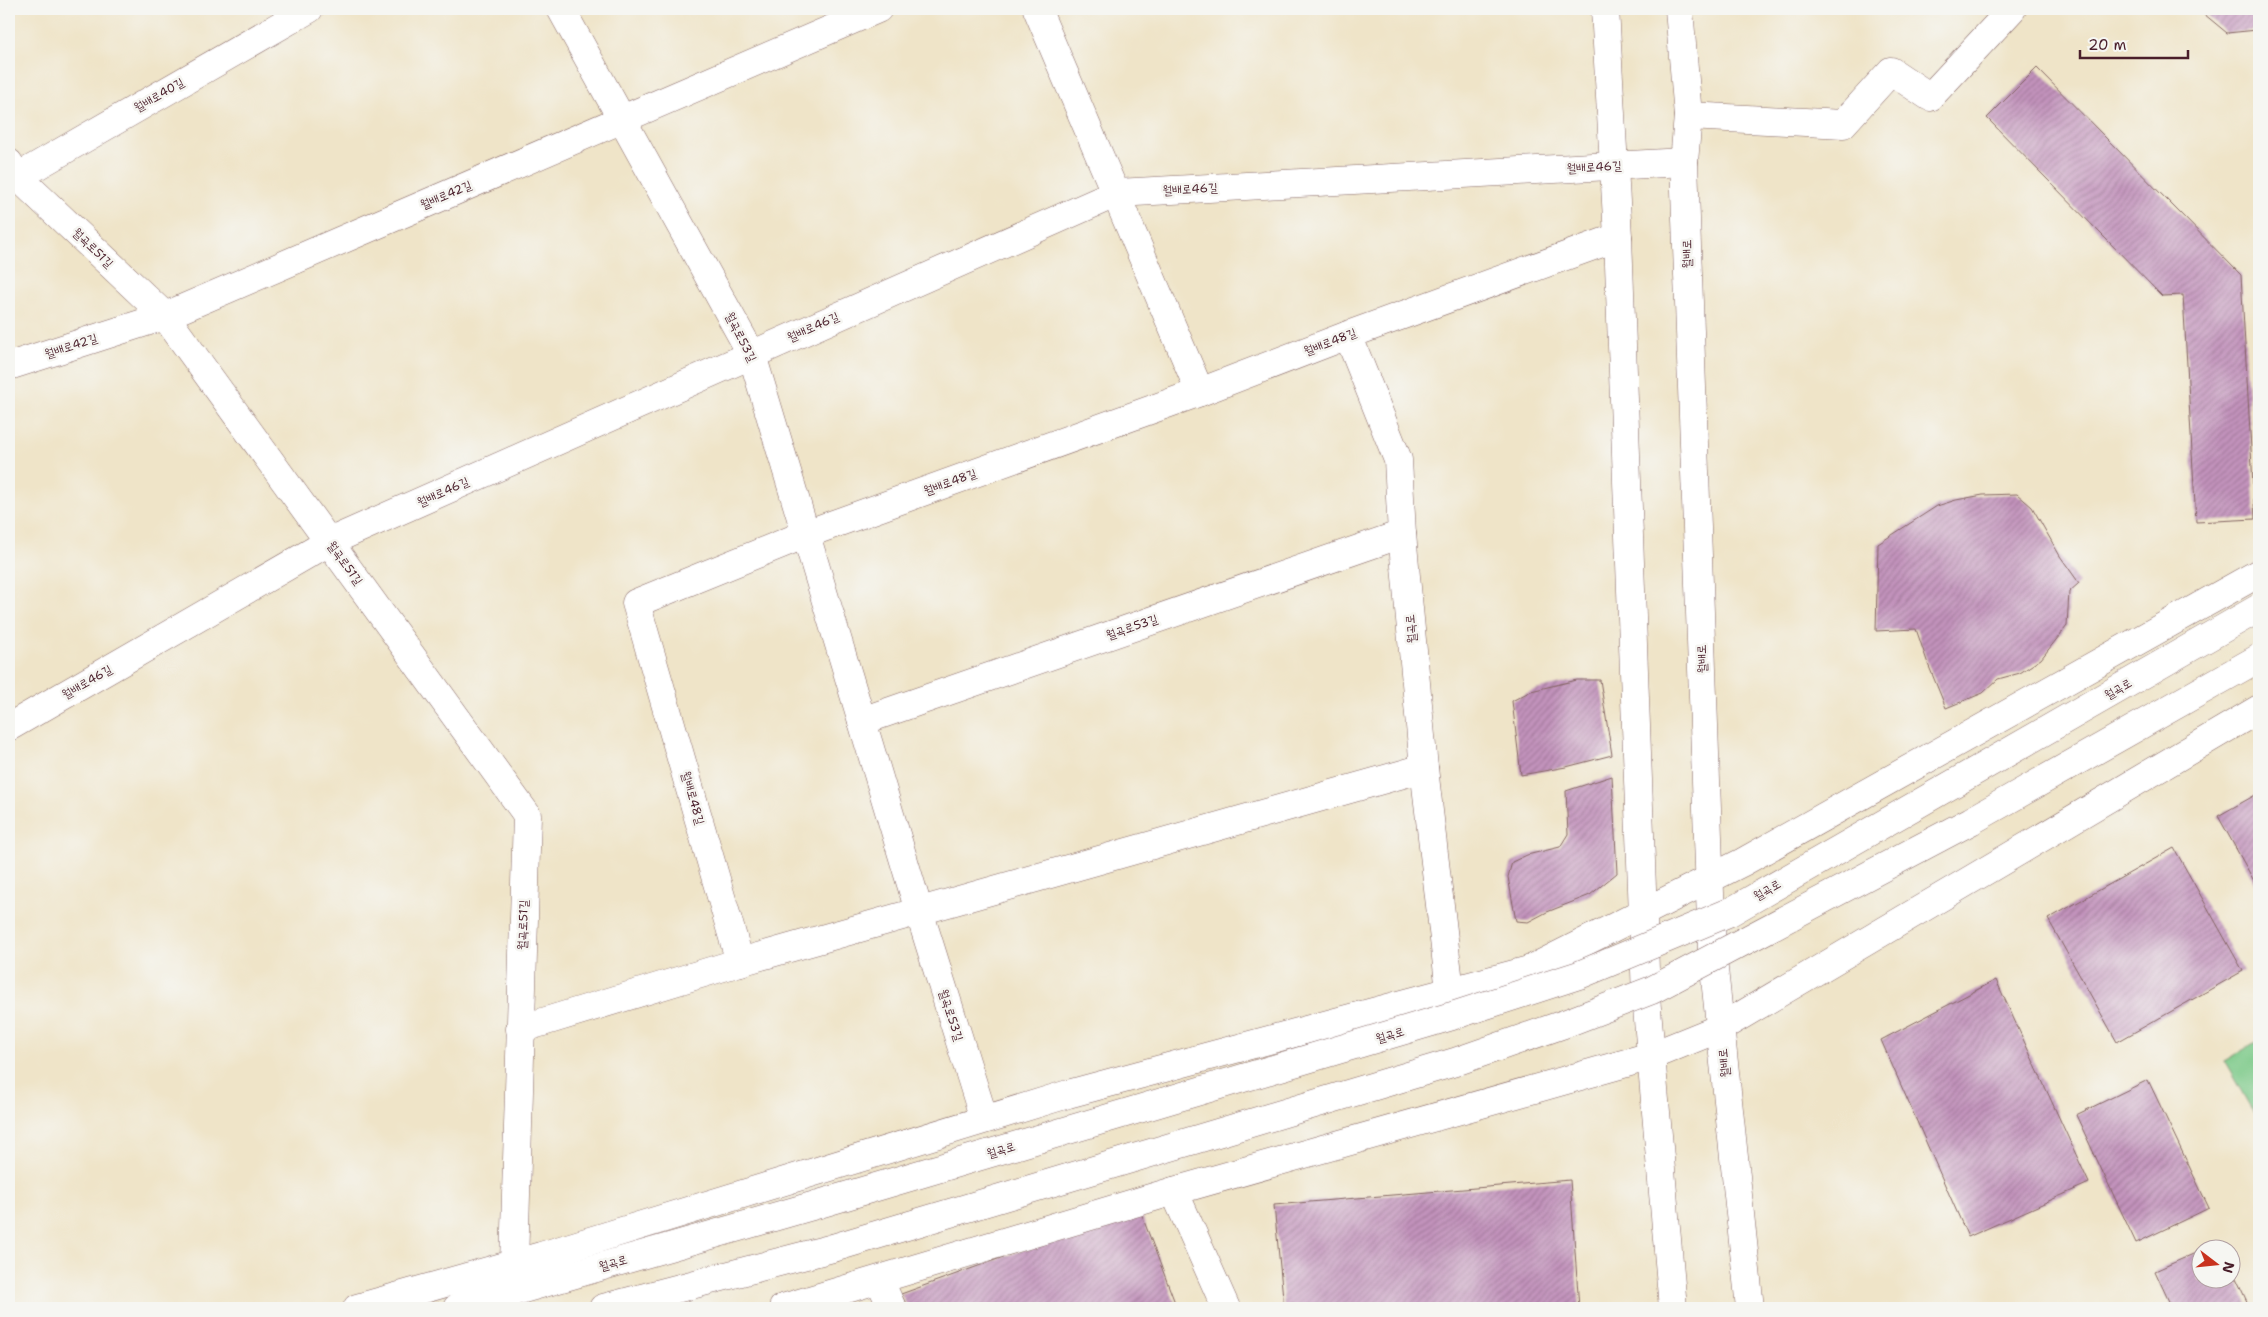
<svg xmlns="http://www.w3.org/2000/svg" width="2268" height="1317" font-family="'Shantell Sans','Poor Story',sans-serif">
<defs>
<pattern id="building-hatch" width="6" height="6" patternUnits="userSpaceOnUse" patternTransform="scale(1.25)"><rect width="6" height="6" fill="#c293bc"/><path d="M-1 1l2-2M0 6l6-6M5 7l2-2" fill="none" stroke="#a07799"/></pattern>
</defs>
<rect width="100%" height="100%" fill="#f6f6f2"/>
<filter id="ink" filterUnits="userSpaceOnUse"><feTurbulence type="fractalNoise" baseFrequency=".02" numOctaves="2"/><feDisplacementMap in="SourceGraphic" scale="10" xChannelSelector="R" yChannelSelector="G"/><feConvolveMatrix kernelMatrix="1 2 1 2 8 2 1 2 1" color-interpolation-filters="sRGB"/></filter>
<filter id="wash" filterUnits="userSpaceOnUse"><feTurbulence type="fractalNoise" baseFrequency=".0096" numOctaves="4" result="noise"/><feDisplacementMap in="SourceGraphic" scale="20" xChannelSelector="R" yChannelSelector="G"/><feGaussianBlur stdDeviation="1.12" result="paint"/><feColorMatrix in="noise" values="0 0 0 0 0 0 0 0 0 0 0 0 0 0 0 0 0 1.4 0 .05"/><feComposite in="paint" operator="in"/></filter>
<g filter="url(#wash)">
<rect width="100%" height="100%" fill="#efe4c8"/>
<polygon fill="#7cc988" stroke="#63745a" points="2259,1040 2259,1122 2224,1061"/>
<g id="blocks">
<g fill="url(#building-hatch)">
<polygon points="2198,9 2257,9 2257,30 2227,33"/>
<polygon points="2037,68 2241,275 2255,519 2196,522 2183,295 2162,296 1987,118"/>
<polygon points="2017,494 2032,507 2060,556 2079,583 2069,592 2067,626 2041,659 2020,673 1998,679 1983,693 1946,708 1928,664 1916,629 1876,631 1878,544 1937,506 1956,500 1983,495"/>
<polygon points="1577,680 1600,680 1612,755 1566,767 1521,775 1512,701 1531,691"/>
<polygon points="1612,776 1617,873 1590,895 1547,912 1528,922 1516,921 1508,877 1512,862 1527,855 1560,847 1568,834 1566,791"/>
<polygon points="2259,793 2259,890 2218,816"/>
<polygon points="2174,848 2243,971 2117,1042 2048,919"/>
<polygon points="1996,980 2089,1183 1968,1237 1881,1040"/>
<polygon points="2148,1080 2209,1208 2136,1243 2076,1115"/>
<polygon points="1570,1180 1579,1308 1284,1308 1274,1205"/>
<polygon points="1139,1208 1177,1308 908,1308 901,1294"/>
<polygon points="2220,1242 2224,1250 2203,1250"/>
<polygon points="2200,1251 2200,1280 2230,1280 2230,1265 2250,1308 2172,1308 2155,1271"/>
</g>
</g>
</g>
<g filter="url(#ink)">
<use href="#blocks" fill-opacity="0" stroke="#846462" stroke-width="1"/>
<g fill="none" stroke-linecap="round" stroke-linejoin="round">
<g stroke="#846462" stroke-width="29">
<g id="street">
<polyline points="561,9 752,355 919,911 984,1119"/>
<polyline points="1037,9 1200,392"/>
<polyline points="1688,116 1843,124 1891,71 1930,97 2012,9"/>
<polyline points="9,163 18,177 165,316 527,815 514,1264"/>
<polyline points="9,182 309,9"/>
<polyline points="1348,335 1398,460 1402,534 1424,768 1450,991"/>
<polyline points="9,366 165,316 878,9"/>
<polyline points="862,721 1402,534"/>
<polyline points="9,727 329,542 1117,193 1684,162"/>
<polyline points="740,962 636,603 806,534 1200,392 1348,335 1618,237"/>
<polyline points="520,1029 740,962 1424,768"/>
<polyline points="1174,1191 1226,1308"/>
<polyline points="880,1281 892,1308"/>
</g>
</g>
<g stroke="#846462" stroke-width="29">
<g id="secondary">
<polyline points="357,1308 541,1256 1068,1094 1529,970 1743,862 2259,573"/>
<polyline points="457,1308 819,1204"/>
<polyline points="603,1308 833,1248"/>
<polyline points="783,1308 1174,1191 1651,1056 1720,1028 2259,709"/>
</g>
</g>
<g stroke="#846462" stroke-width="29">
<g id="primary">
<polyline points="1605,9 1618,237 1646,997 1673,1308"/>
<polyline points="1679,9 1688,116 1684,162 1712,950 1750,1308"/>
</g>
</g>
<use href="#street" stroke="#fff" stroke-width="28"/>
<use href="#secondary" stroke="#fff" stroke-width="28"/>
<use href="#primary" stroke="#fff" stroke-width="28"/>
<g stroke="#846462" stroke-width="29" stroke-linecap="butt">
<g id="secondary-bridge">
<polyline points="819,1204 1452,1016 1579,975 1730,912 2259,608"/>
<polyline points="833,1248 1455,1062 1564,1024 1652,990 1971,821 2259,658"/>
</g>
</g>
<use href="#secondary-bridge" stroke="#fff" stroke-width="28"/>
</g>
</g>
<g text-anchor="middle" dominant-baseline="central" stroke-width="5" stroke-linejoin="round" paint-order="stroke">
<g font-size="12" fill="#4a1f2b" stroke="#f6f6f2">
<text transform="translate(159 95) rotate(-30)">월배로40길</text>
<text transform="translate(1594 167) rotate(-3)">월배로46길</text>
<text transform="translate(1190 189) rotate(-3)">월배로46길</text>
<text transform="translate(446 195) rotate(-23)">월배로42길</text>
<text transform="translate(93 248) rotate(44)">월곡로51길</text>
<text transform="translate(1687 254) rotate(-91)">월배로</text>
<text transform="translate(813 327) rotate(-24)">월배로46길</text>
<text transform="translate(741 337) rotate(63)">월곡로53길</text>
<text transform="translate(1330 342) rotate(-21)">월배로48길</text>
<text transform="translate(71 346) rotate(-18)">월배로42길</text>
<text transform="translate(950 482) rotate(-20)">월배로48길</text>
<text transform="translate(443 492) rotate(-24)">월배로46길</text>
<text transform="translate(345 563) rotate(54)">월곡로51길</text>
<text transform="translate(1132 627) rotate(-19)">월곡로53길</text>
<text transform="translate(1411 629) rotate(-95)">월곡로</text>
<text transform="translate(1702 659) rotate(-92)">월배로</text>
<text transform="translate(87 682) rotate(-30)">월배로46길</text>
<text transform="translate(2118 689) rotate(-30)">월곡로</text>
<text transform="translate(693 798) rotate(74)">월배로48길</text>
<text transform="translate(1767 890) rotate(-30)">월곡로</text>
<text transform="translate(523 925) rotate(-88)">월곡로51길</text>
<text transform="translate(951 1015) rotate(72)">월곡로53길</text>
<text transform="translate(1390 1035) rotate(-17)">월곡로</text>
<text transform="translate(1724 1063) rotate(-96)">월배로</text>
<text transform="translate(1001 1150) rotate(-17)">월곡로</text>
<text transform="translate(613 1263) rotate(-16)">월곡로</text>
</g>
</g>
<rect width="2268" height="1317" fill="none" stroke="#f6f6f2" stroke-width="30"/>
<g transform="translate(2216 1264) rotate(106)"><circle r="24" fill="#f6f6f2" stroke="#b1a0a2"/>
<path d="M0-4L9 19L0 12L-9 19Z" fill="#c8321e"/>
<text y="-8" font-size="14" font-weight="bold" text-anchor="middle" fill="#4a1f2b">N</text>
</g>
<path d="M2080 50v8h108v-8" fill="none" stroke="#4a1f2b" stroke-width="2.5"/>
<text x="2088" y="50" font-size="15" fill="#4a1f2b" stroke="#f6f6f2" stroke-width="4" paint-order="stroke">20 m</text>
</svg>
